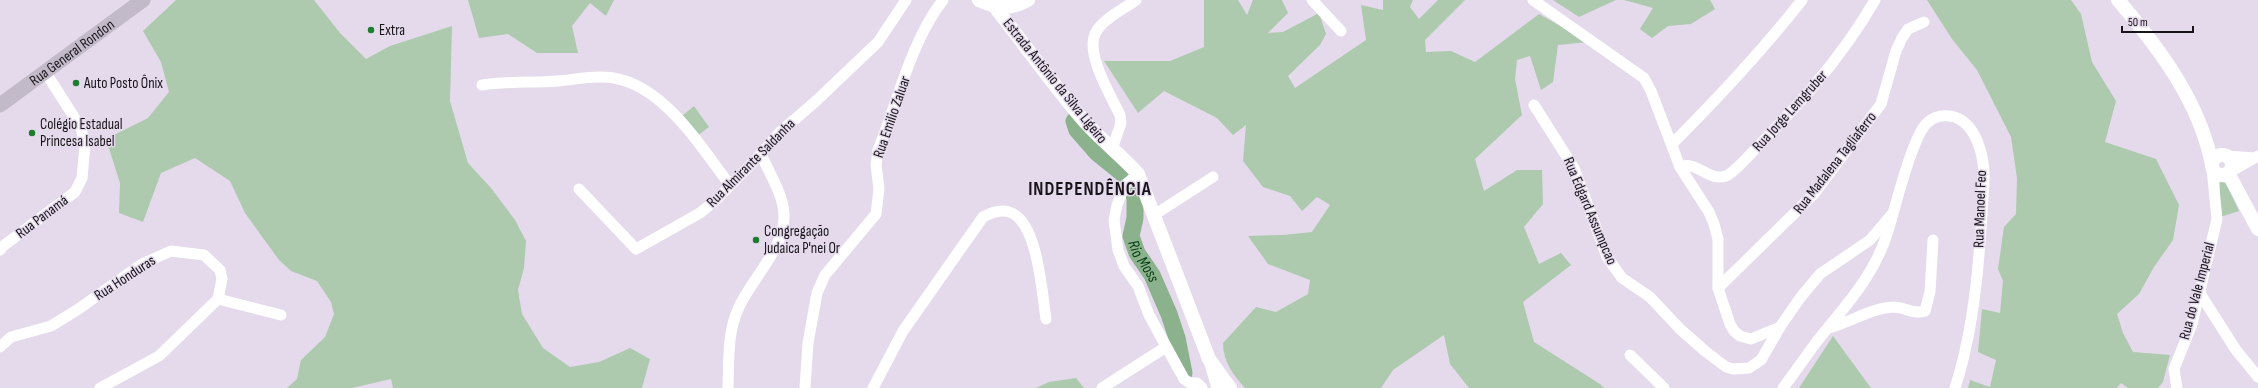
<svg xmlns="http://www.w3.org/2000/svg" width="2258" height="388" font-family="'Sofia Sans Condensed',sans-serif">
<rect width="100%" height="100%" fill="#e4daeb"/>
<g fill="#adcaae">
<polygon points="176,0 314,0 340,33 366,59 390,46 452,26 450,101 468,163 491,188 515,220 526,241 524,268 518,290 522,314 543,348 570,367 599,362 630,348 650,359 642,388 393,388 391,379 352,388 287,388 297,379 301,360 325,337 334,314 331,302 317,281 291,271 279,260 245,213 230,181 195,158 161,173 143,222 119,213 120,183 106,139 148,118 169,92 161,62 143,31"/>
<polygon points="468,0 614,0 606,16 590,3 572,26 578,53 537,53 508,34 479,38"/>
<path d="M1204 0H1238L1247 15 1253 0H1282L1288 13 1268 33 1283 32 1319 13 1326 34 1320 45 1288 76 1295 88 1366 40 1361 5 1383 10V0H1413L1410 7 1419 19 1438 0H1465L1425 40 1426 52 1451 51 1475 62 1539 14 1589 42 1558 45 1553 82 1541 90 1530 56 1517 60 1515 79 1522 115 1475 159 1484 191 1517 170H1542L1543 204 1524 227 1539 264 1561 253 1571 265 1523 302 1534 342 1600 384 1604 388H1469L1450 364 1444 335 1393 370 1381 388H1245C1233 375 1223 361 1223 343L1256 307 1276 312 1308 294 1310 280 1268 264 1248 236 1283 235 1312 232 1330 205 1317 197 1302 211 1290 196 1263 187 1243 161 1246 125 1233 135 1217 118 1164 91 1138 113 1104 61H1170L1204 47Z"/>
<polygon points="1553,0 1616,0 1579,17"/>
<polygon points="1624,0 1710,0 1715,9 1691,24 1668,26 1652,38 1640,29 1653,8"/>
<polygon points="1927,0 2071,0 2081,14 2092,62 2116,101 2105,142 2156,159 2179,205 2173,240 2154,267 2139,294 2117,314 2123,333 2133,352 2170,355 2163,382 2158,388 2128,388 2121,383 2117,388 1968,388 1970,380 1990,387 1996,360 1978,352 1982,309 2000,313 2003,281 1998,269 2004,227 2016,214 2017,178 2011,137 1977,70 1952,39"/>
<polygon points="694,106 709,127 697,136 682,116"/>
<polygon points="2220,182 2226,183 2239,211 2220,217"/>
<polygon points="1833,336 1871,388 1799,388"/>
<polygon points="1076,378 1084,388 1036,388 1049,382"/>
</g>
<g fill="none" stroke-linecap="round" stroke-linejoin="round">
<path stroke="#8bb18d" stroke-width="17" id="s1" d="M1074 121 1077 130 1097 153 1123 174 1135 197V218L1131 236 1137 253 1152 275 1169 314 1177 338 1184 373"/>
<g stroke="#fff" stroke-width="11">
<polyline points="1312,0 1341,31"/>
<polyline points="1533,0 1644,78 1651,91 1680,167 1709,212 1714,224 1718,239 1718,288 1730,324 1734,331 1740,336 1751,339 1780,327 1800,298 1820,274 1870,240 1893,213"/>
<path d="M482 85C507 81 532 83 558 81 572 80 588 76 603 77 660 78 699 145 730 185"/>
<polyline points="1534,105 1574,168 1607,257 1622,278 1650,297 1680,329 1705,351 1726,367 1733,369 1749,368 1761,360 1780,327"/>
<path d="M1672 144C1718 98 1762 51 1802 0"/>
<path d="M1112 149 1121 123 1120 115C1111 96 1084 52 1096 32 1103 19 1124 9 1136 0"/>
<polyline points="2226,156 2254,158"/>
<path d="M1680 167C1696 160 1709 182 1726 176 1731 174 1735 169 1739 166 1790 114 1839 63 1875 0"/>
<polyline points="2228,173 2258,156"/>
<polyline points="1138,174 1125,185 1117,205 1114,220 1118,250 1124,266 1138,286 1149,315 1184,379 1190,383 1197,383 1202,388"/>
<polyline points="579,189 636,249 700,213 717,199 761,154 780,132 815,102 878,42 906,0"/>
<polyline points="1154,215 1213,177"/>
<polyline points="0,250 3,246 75,192 82,178 85,145 81,128 46,73"/>
<polyline points="1718,288 1814,194 1881,104 1896,51 1902,38 1908,29 1924,22"/>
<polyline points="2199,292 2236,350 2258,377"/>
<polyline points="218,299 281,315"/>
<path d="M1829 328C1851 322 1871 308 1894 307 1904 307 1914 315 1925 311L1930 292 1933 240"/>
<polyline points="0,347 11,337 51,326 77,310 142,264 171,251 204,255 220,270 222,279 218,299 159,356 100,388"/>
<polyline points="1630,355 1664,388"/>
<polyline points="1210,364 1217,388"/>
<path d="M728 388C729 360 727 332 739 307 752 278 786 247 784 214 783 194 769 173 761 154"/>
<path d="M805 388 808 343 817 293 825 275 876 214 879 189 876 165 878 150C897 103 912 39 943 0"/>
<path d="M873 388 903 331 983 217C991 213 1000 209 1009 212 1038 220 1042 294 1046 319"/>
<polyline points="1102,388 1166,347"/>
<path d="M1783 388C1795 372 1806 356 1818 340 1846 305 1875 275 1888 231 1895 209 1912 137 1927 123 1933 117 1942 115 1950 116 1977 120 1985 159 1984 182 1980 250 1976 323 1955 388"/>
<polyline points="2177,388 2174,369 2192,324 2217,219 2212,169"/>
</g>
<g stroke="#fff" stroke-width="14">
<path d="M979 0C997 8 1010 10 1028 0"/>
<path d="M2118 0C2159 48 2200 102 2212 165"/>
<path d="M995 7C1025 45 1054 86 1085 122 1102 141 1121 155 1138 174L1209 359 1230 388"/>
<circle cx="2222" cy="165" r="10"/>
<polyline points="2228,173 2258,229"/>
</g>
<path stroke="#c2b9c9" stroke-width="15" id="s2" d="M0 105 143 0"/>
</g>
<g fill="#1d7d2f" stroke="#e4daeb" stroke-width="1.5">
<circle cx="371" cy="30" r="4"/>
<circle cx="76" cy="83" r="4"/>
<circle cx="32" cy="133" r="4"/>
<circle cx="756" cy="240" r="4"/>
</g>
<g text-anchor="middle" dominant-baseline="central" stroke-width="3" stroke-linejoin="round" paint-order="stroke">
<g font-size="15" fill="#18141a" stroke="#e4daeb" text-anchor="start">
<text x="379" y="30">Extra</text>
<text x="84" y="83">Auto Posto Ônix</text>
<text x="40" y="124">Colégio Estadual<tspan x="40" dy="17">Princesa Isabel</tspan></text>
<text x="764" y="231">Congregação<tspan x="764" dy="17">Judaica P'nei Or</tspan></text>
</g>
<g font-size="15" fill="#18141a" stroke="#e4daeb">
<text stroke="none"><textPath href="#s2" startOffset="89">Rua General Rondon</textPath></text>
<text transform="translate(1055 81) rotate(51)">Estrada Antônio da Silva Ligeiro</text>
<text transform="translate(1790 111) rotate(-48)">Rua Jorge Lemgruber</text>
<text transform="translate(892 117) rotate(-71)">Rua Emilio Zaluar</text>
<text transform="translate(751 163) rotate(-45)">Rua Almirante Saldanha</text>
<text transform="translate(1835 163) rotate(-52)">Rua Madalena Tagliaferro</text>
<text transform="translate(1980 209) rotate(-88)">Rua Manoel Feo</text>
<text transform="translate(1590 211) rotate(67)">Rua Edgard Assumpcao</text>
<text transform="translate(42 217) rotate(-37)">Rua Panamá</text>
<text transform="translate(125 278) rotate(-33)">Rua Honduras</text>
<text transform="translate(2197 291) rotate(-75)">Rua do Vale Imperial</text>
</g>
<g font-size="16" font-style="italic" fill="#064113" stroke="#e4daeb">
<text stroke="none"><textPath href="#s1" startOffset="167">Rio Moss</textPath></text>
</g>
<g font-size="19" font-weight="bold" letter-spacing="1" fill="#18141a" stroke="#e4daeb">
<text x="1090" y="189">INDEPENDÊNCIA</text>
</g>
</g>
<path d="M2122 26v6h71v-6" fill="none" stroke="#18141a" stroke-width="2"/>
<text x="2128" y="26" font-size="12" fill="#18141a" stroke="#e4daeb" stroke-width="3" paint-order="stroke">50 m</text>
</svg>
